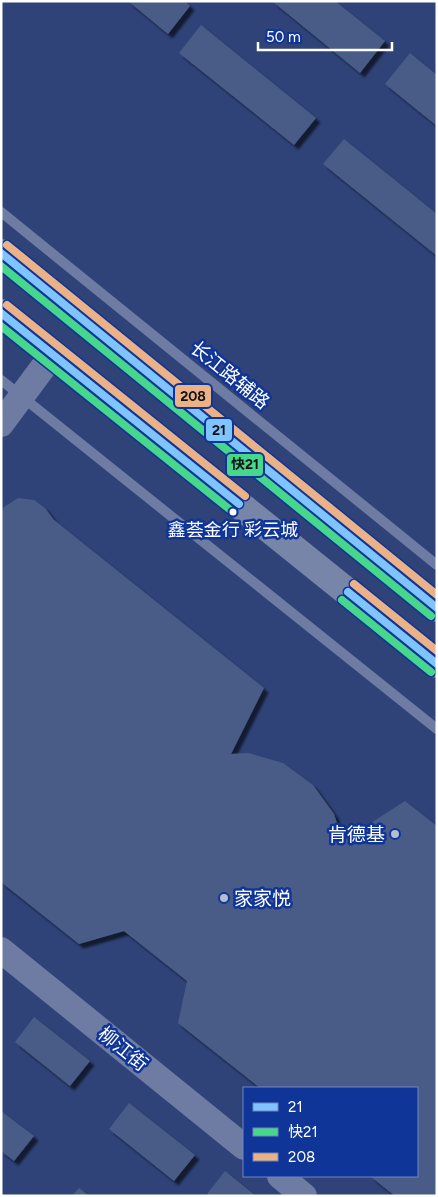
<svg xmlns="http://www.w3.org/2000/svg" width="438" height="1197" font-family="Figtree,'Noto Sans SC',sans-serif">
<defs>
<filter id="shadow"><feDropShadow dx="4.5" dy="4.5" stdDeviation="1" flood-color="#0009"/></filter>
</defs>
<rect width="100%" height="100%" fill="#2f4379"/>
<g fill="#4a5b87" filter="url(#shadow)">
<polygon points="128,1 185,1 190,6 168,34"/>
<polygon points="272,1 335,1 385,41 360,73"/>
<polygon points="201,25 316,118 294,145 179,53"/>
<polygon points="410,53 437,75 437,126 385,84"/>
<polygon points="344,139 437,214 437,256 323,164"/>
<polygon points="18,498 34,500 45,508 54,520 264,688 231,754 248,753 283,763 313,785 334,814 343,841 405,801 437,826 437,1196 395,1196 370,1176 417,1176 417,1088 260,1088 178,1023 187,981 124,931 79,944 1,882 1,512 4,507"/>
<polygon points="34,1017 90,1061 70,1086 15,1042"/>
<polygon points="129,1103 195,1155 174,1181 109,1129"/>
<polygon points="1,1111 34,1136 14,1161 1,1151"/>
<polygon points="225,1171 256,1196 210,1196 207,1194"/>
<polygon points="79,1188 89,1196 72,1196"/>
</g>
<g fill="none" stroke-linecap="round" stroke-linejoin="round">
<g stroke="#6e7ca4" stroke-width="10">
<polyline points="1,212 437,565"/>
<polyline points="1,380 437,729"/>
</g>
<g stroke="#6e7ca4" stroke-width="26">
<polyline points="1,424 53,354"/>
<polyline points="1,950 244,1147"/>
<polyline points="280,1176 304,1196"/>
</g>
<g stroke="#7785a9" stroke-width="28">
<polyline points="1,253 437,608"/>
<polyline points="1,313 437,664"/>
</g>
<g stroke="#103598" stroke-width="11">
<g id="bus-1">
<polyline points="1,253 437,608"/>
<polyline points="1,313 239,504"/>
<polyline points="348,592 437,664"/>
</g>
</g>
<g stroke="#103598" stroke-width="11">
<g id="bus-2">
<polyline points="1,266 431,616"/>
<polyline points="1,326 233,512"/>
<polyline points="342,600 431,672"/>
</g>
</g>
<g stroke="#103598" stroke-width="11">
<g id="bus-3">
<polyline points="7,245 437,595"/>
<polyline points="7,305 245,496"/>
<polyline points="354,584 437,651"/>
</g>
</g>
<use href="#bus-1" stroke="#80c4ff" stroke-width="8"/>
<use href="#bus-2" stroke="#46d78d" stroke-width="8"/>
<use href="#bus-3" stroke="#ebb288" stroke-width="8"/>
</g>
<circle fill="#fff" stroke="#103598" stroke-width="2" cx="233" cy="512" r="4.5"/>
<g fill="#b6bdd0" stroke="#103598" stroke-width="2">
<circle cx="395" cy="834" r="5"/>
<circle cx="224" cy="898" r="5"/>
</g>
<g text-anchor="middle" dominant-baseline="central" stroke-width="5" stroke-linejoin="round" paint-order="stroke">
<g font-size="18" fill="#fff" stroke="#103598">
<text x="233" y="530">鑫荟金行 彩云城</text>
</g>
<g font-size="19" fill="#fff" stroke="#103598">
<text transform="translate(230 375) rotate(39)">长江路辅路</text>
<text transform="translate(123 1049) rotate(39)">柳江街</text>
</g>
<g font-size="19" fill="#fff" stroke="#103598" text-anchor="end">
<text x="385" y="834">肯德基</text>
<text x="234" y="898" text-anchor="start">家家悦</text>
</g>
</g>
<g stroke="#103598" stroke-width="2">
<rect x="174" y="384" width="38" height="24" rx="5" fill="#ebb288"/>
<rect x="205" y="418" width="28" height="24" rx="5" fill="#80c4ff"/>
<rect x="226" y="453" width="38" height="24" rx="5" fill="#46d78d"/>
</g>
<g font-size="14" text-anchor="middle" font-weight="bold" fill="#111">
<text x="193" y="401">208</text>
<text x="219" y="435">21</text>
<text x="245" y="469">快21</text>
</g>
<rect width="438" height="1197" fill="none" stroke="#ffffff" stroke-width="5"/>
<rect x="243" y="1087" width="175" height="90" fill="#103598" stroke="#7086c1"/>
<rect x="253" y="1103" width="25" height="8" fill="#80c4ff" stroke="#7086c1"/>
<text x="288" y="1112" font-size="15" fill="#ffffff">21</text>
<rect x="253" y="1128" width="25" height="8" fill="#46d78d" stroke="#7086c1"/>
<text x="288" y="1137" font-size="15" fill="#ffffff">快21</text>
<rect x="253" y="1153" width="25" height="8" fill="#ebb288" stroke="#7086c1"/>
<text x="288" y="1162" font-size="15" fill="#ffffff">208</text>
<path d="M258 42v8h134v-8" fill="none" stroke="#ffffff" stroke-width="2.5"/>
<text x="266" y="42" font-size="15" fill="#ffffff" stroke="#103598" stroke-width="4" paint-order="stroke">50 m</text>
</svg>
